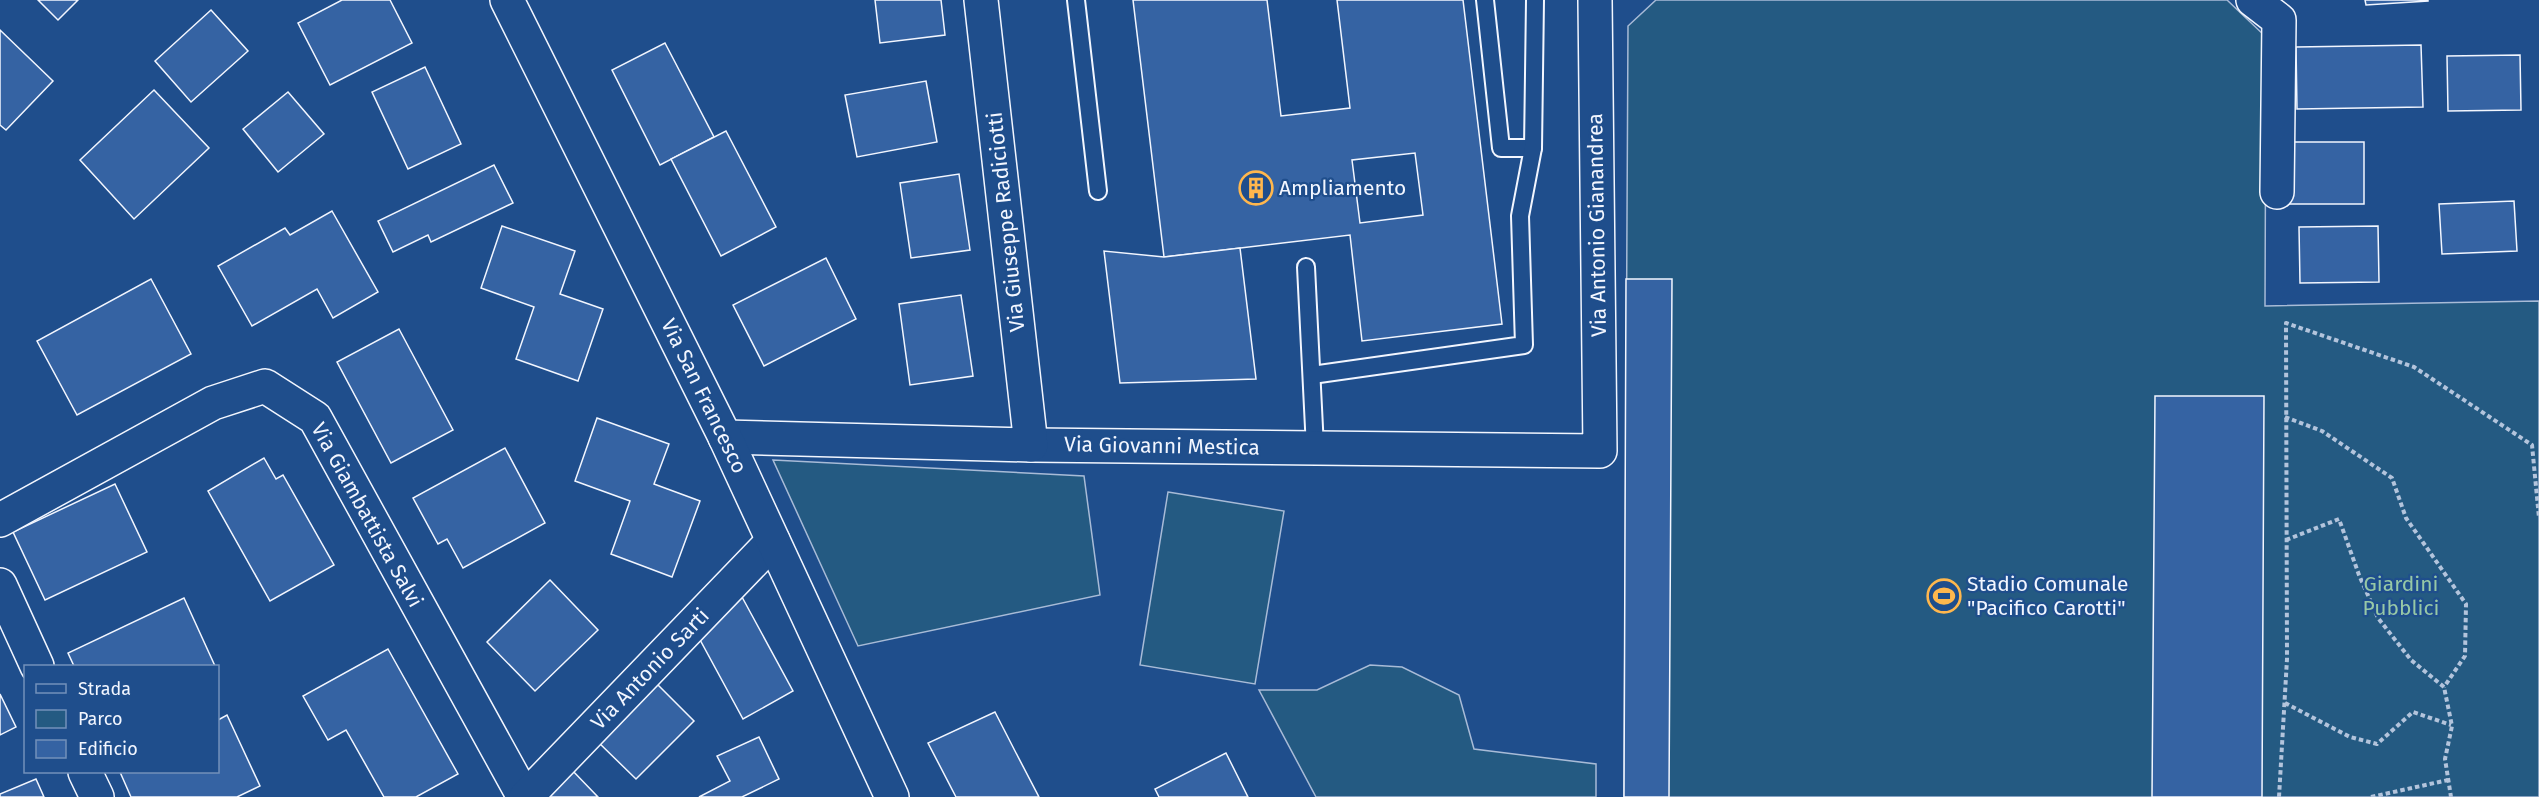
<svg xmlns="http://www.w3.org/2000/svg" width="2539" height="797" font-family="'Fira Sans',sans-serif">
<rect width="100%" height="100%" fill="#1f4e8c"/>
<g fill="#245a82" stroke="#a8bbd7" stroke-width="1.5">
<polygon points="1656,0 2227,0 2266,37 2265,306 2539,301 2539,797 1624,797 1628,26"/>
<polygon points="773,460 1084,476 1100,595 858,646"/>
<polygon points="1168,492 1284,511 1255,684 1140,665"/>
<polygon points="1370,665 1402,667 1459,695 1474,749 1596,764 1596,797 1316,797 1259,690 1317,690"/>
</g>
<g fill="#3563a3" stroke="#f2f6ff" stroke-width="1.5" fill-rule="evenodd">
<polygon points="38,0 78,0 58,20"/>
<polygon points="342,0 390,0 412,43 330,85 298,23"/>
<polygon points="875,0 941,0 945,35 880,43"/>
<path d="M1133 0H1267L1281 116 1350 108 1337 0H1463L1502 324 1362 341 1350 235 1164 257ZM1415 153 1423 215 1360 223 1352 160Z"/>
<polygon points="2365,0 2428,0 2428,1 2366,5"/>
<polygon points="211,10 248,51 191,102 155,61"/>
<polygon points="0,30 53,81 6,130 0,125"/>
<polygon points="665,43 714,137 660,165 612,70"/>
<polygon points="2421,45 2423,107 2297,109 2296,47"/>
<polygon points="2520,55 2521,110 2448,111 2447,56"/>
<polygon points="425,67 461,144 408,169 372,92"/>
<polygon points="926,81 937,142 857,157 845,95"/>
<polygon points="154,90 209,148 134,219 80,160"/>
<polygon points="288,92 324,134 278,172 243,129"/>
<polygon points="726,131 776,227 721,256 671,159"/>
<rect x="2289" y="142" width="75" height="62"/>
<polygon points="494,165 513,203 431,242 428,235 393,252 378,221"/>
<polygon points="959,174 970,250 911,258 900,183"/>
<polygon points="2514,201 2517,251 2442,254 2439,204"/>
<polygon points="332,211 378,292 333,318 317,289 252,326 218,266 285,228 290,235"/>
<polygon points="502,226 575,251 560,294 603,309 578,381 516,359 534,307 481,288"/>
<polygon points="2378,226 2379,282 2300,283 2299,227"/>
<polygon points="1240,248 1256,379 1120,383 1104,251 1164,257"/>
<polygon points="826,258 856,319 764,366 733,305"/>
<polygon points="151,279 191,354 77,415 37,341"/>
<polygon points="1626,279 1672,279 1669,797 1624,797"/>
<polygon points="961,295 973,376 910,385 899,304"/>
<polygon points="399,329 453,430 391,463 337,362"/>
<polygon points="2155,396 2264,396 2262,797 2152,797"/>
<polygon points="597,418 669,444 654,484 700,501 672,577 611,554 630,501 575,481"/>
<polygon points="505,448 545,523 463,568 447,539 438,544 413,498"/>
<polygon points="264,458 276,479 283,475 334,565 270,601 208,491"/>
<polygon points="115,484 147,552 45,600 13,532"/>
<polygon points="550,580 598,630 535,691 487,642"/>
<polygon points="742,597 793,691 743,719 692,625"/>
<polygon points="184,598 215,666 74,666 68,653"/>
<polygon points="388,649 458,774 416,797 384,797 346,730 328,740 303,696"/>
<polygon points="654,681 694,721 636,779 595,739"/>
<polygon points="0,694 16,727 0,735"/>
<polygon points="995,712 1015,751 1039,797 956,797 928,743"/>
<polygon points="227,715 260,786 237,797 131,797 120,772 218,772 218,720"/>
<polygon points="759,737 779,779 742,797 699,797 730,781 717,756"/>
<polygon points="1226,753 1248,797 1159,797 1155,789"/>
<polygon points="570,768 598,797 541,797"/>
<polygon points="36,779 44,797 0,797 0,794"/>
</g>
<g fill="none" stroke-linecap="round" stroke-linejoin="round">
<g stroke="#f2f6ff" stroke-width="20">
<g id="service">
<polyline points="1076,0 1098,191"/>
<polyline points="1485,0 1501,148 1533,148"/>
<polyline points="1306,267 1315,448"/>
<polyline points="1312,375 1524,345 1520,216 1533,148 1535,0"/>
</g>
</g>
<g stroke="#f2f6ff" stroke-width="36">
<g id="minor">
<polyline points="2253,0 2279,20 2277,192"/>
<polyline points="1031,445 1600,451 1595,0"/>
<polyline points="0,520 213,403 265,386 315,418 524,797"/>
<polyline points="0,585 37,666"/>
<polyline points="85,772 97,797"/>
<polyline points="526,797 773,541"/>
</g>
</g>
<g stroke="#f2f6ff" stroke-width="36">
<polyline id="tertiary" points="725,437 1031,445 981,0"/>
</g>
<g stroke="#f2f6ff" stroke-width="36">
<polyline id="secondary" points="507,0 725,437 892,797"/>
</g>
<g stroke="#b3c4dc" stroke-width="4" stroke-dasharray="4.5 3" stroke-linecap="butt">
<polyline points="2285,417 2322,431 2392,478 2406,518 2466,604 2465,656 2444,687"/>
<polyline points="2286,540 2339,519 2359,575 2378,618 2411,660 2444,687 2452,726 2445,759 2451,797"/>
<polyline points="2285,703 2350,737 2377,744 2413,712 2451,725"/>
<polyline points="2279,797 2287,659 2286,323 2414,367 2532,445 2539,518"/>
<polyline points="2371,797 2448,780"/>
</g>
<use href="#service" stroke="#1f4e8c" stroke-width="16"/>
<use href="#minor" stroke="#1f4e8c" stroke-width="33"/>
<use href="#tertiary" stroke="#1f4e8c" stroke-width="33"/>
<use href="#secondary" stroke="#1f4e8c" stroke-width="33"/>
</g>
<defs>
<g id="building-ring" transform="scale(1.725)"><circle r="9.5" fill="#1f4e8c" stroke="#ffb74d" stroke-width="1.5"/><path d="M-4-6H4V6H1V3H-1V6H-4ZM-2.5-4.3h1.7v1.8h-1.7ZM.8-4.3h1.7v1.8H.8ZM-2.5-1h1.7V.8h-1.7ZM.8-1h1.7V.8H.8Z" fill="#ffb74d"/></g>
<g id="stadium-ring" transform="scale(1.725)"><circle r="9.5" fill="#1f4e8c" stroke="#ffb74d" stroke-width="1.5"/><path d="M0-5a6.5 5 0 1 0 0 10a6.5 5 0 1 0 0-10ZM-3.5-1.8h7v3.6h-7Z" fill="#ffb74d"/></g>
</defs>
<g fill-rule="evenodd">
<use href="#building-ring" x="1256" y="188"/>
<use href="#stadium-ring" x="1944" y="596"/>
</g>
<g text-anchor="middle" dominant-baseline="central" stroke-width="4.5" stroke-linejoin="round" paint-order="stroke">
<g font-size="21" fill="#f2f6ff" stroke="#1f4e8c" text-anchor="start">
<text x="1279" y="188">Ampliamento</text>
<text x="1967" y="584">Stadio Comunale<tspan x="1967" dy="24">"Pacifico Carotti"</tspan></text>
</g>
<g font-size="21" fill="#f2f6ff" stroke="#1f4e8c">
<text transform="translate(1006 222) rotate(-96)">Via Giuseppe Radiciotti</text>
<text transform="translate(1597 225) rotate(-91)">Via Antonio Gianandrea</text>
<text transform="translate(704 396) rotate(64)">Via San Francesco</text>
<text transform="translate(1162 446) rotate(1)">Via Giovanni Mestica</text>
<text transform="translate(367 515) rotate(61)">Via Giambattista Salvi</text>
<text transform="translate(650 669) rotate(-46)">Via Antonio Sarti</text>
</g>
<g font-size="21" fill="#97c8a6" stroke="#1f4e8c">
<text x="2401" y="584">Giardini<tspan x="2401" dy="24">Pubblici</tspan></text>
</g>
</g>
<rect x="24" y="665" width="195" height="108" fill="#1f4e8c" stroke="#7391ba" stroke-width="1.5"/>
<rect x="36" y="684" width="30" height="9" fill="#1f4e8c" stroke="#7391ba" stroke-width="1.5"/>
<text x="78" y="695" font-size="18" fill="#f2f6ff">Strada</text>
<rect x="36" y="710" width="30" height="18" fill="#245a82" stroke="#7391ba" stroke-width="1.5"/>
<text x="78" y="725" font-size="18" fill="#f2f6ff">Parco</text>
<rect x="36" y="740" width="30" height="18" fill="#3563a3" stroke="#7391ba" stroke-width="1.5"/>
<text x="78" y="755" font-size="18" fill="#f2f6ff">Edificio</text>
</svg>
